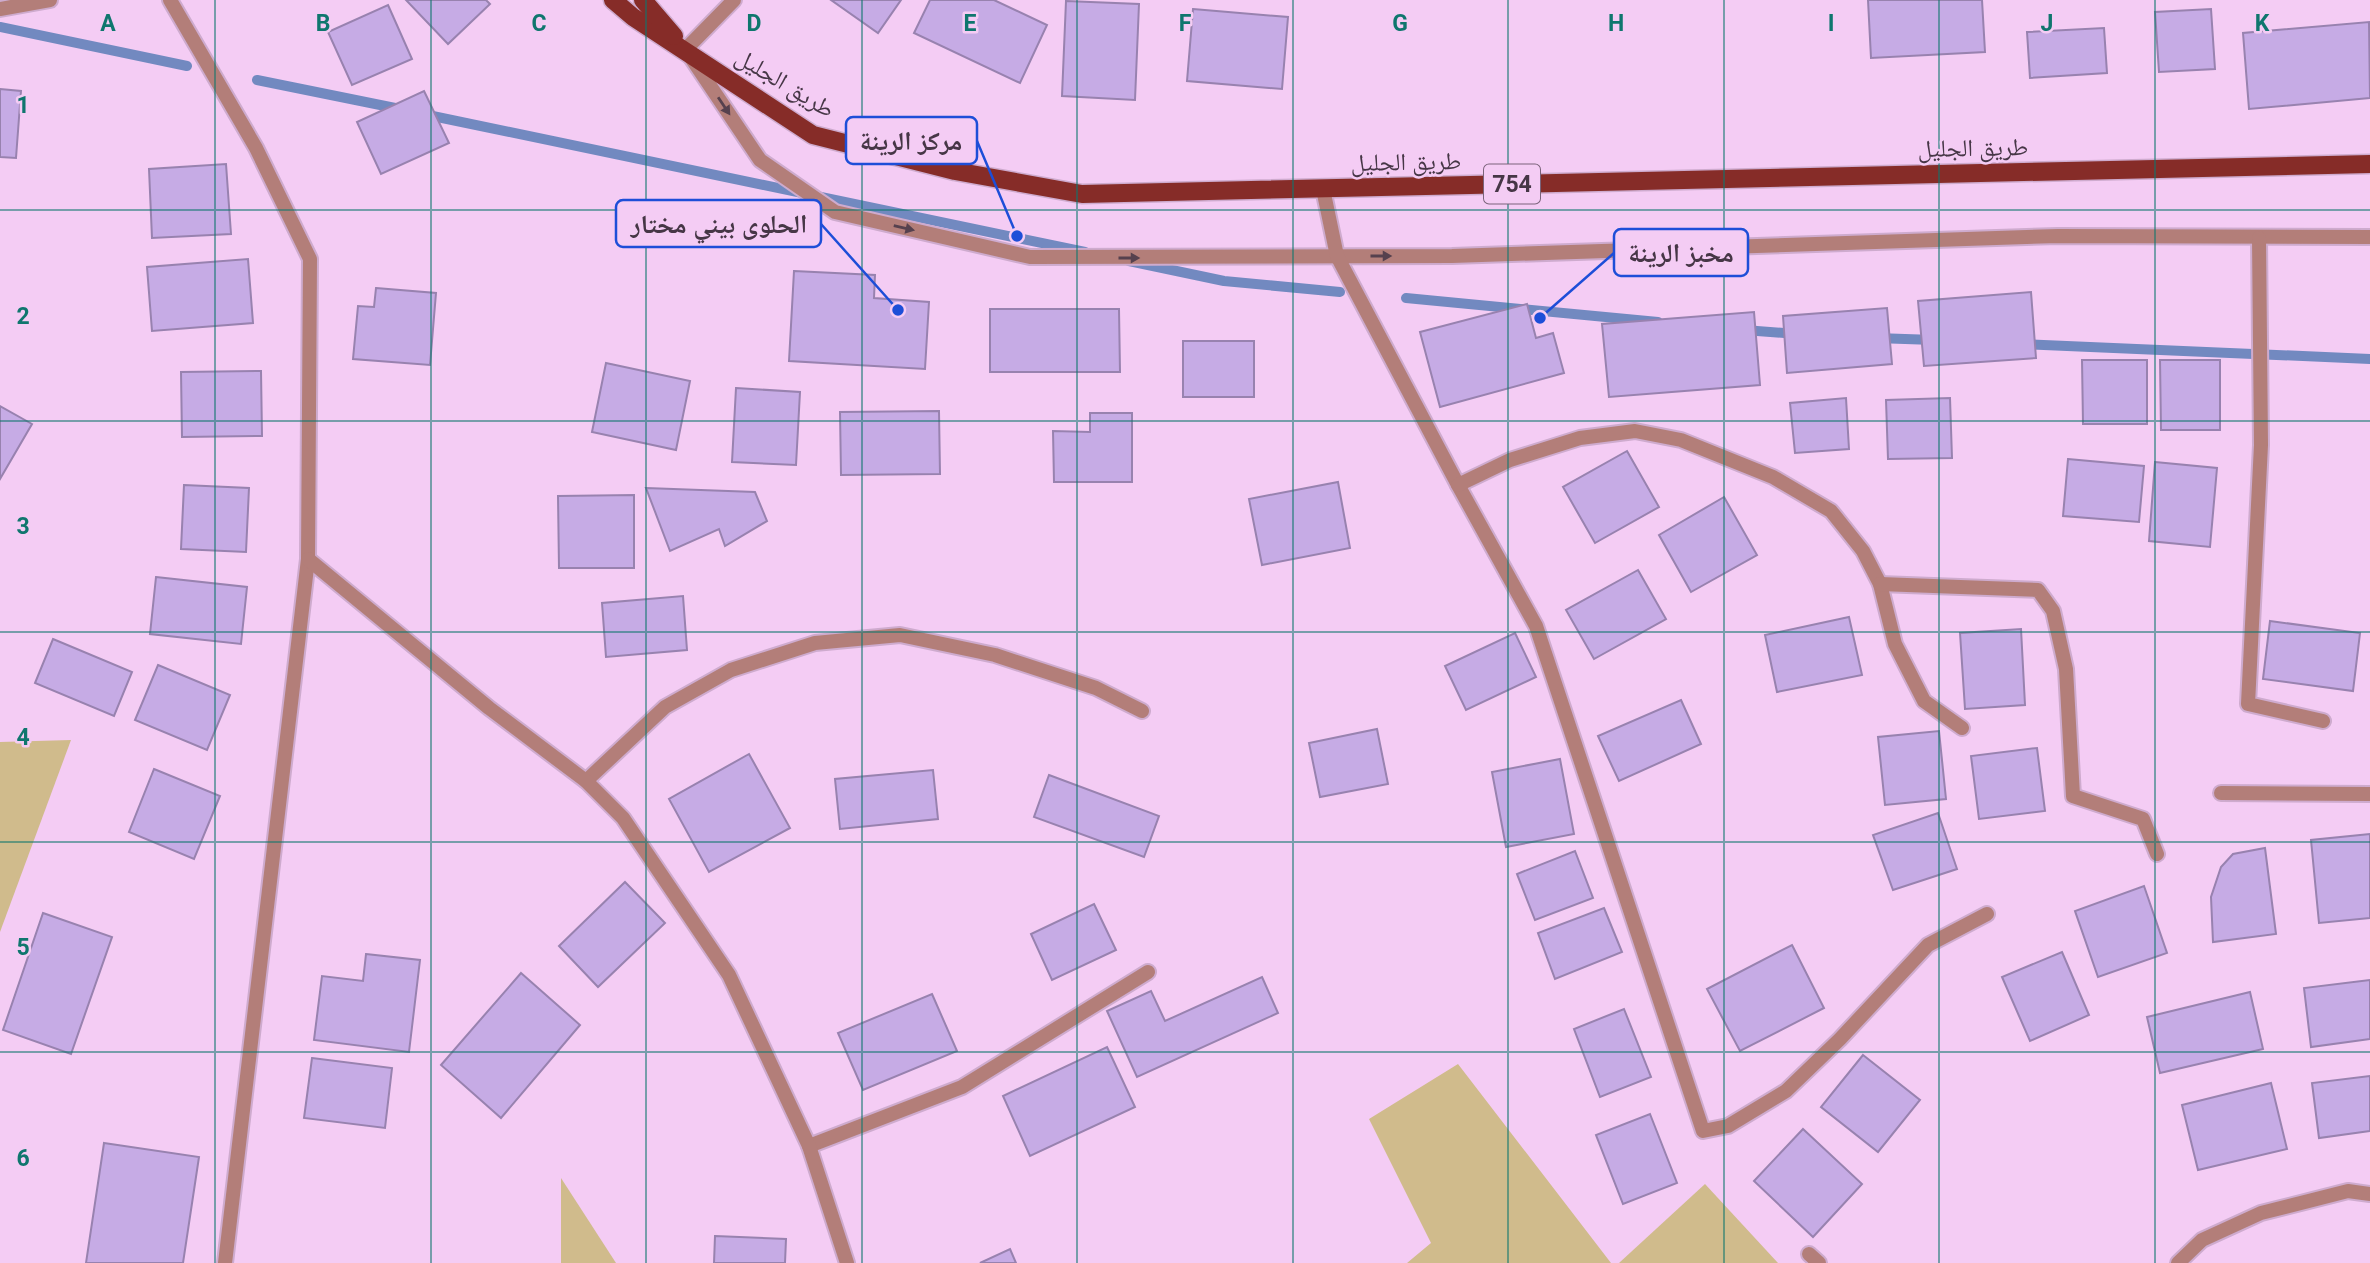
<svg xmlns="http://www.w3.org/2000/svg" width="2370" height="1263" font-family="Roboto,'Noto Naskh Arabic',sans-serif">
<rect width="100%" height="100%" fill="#f4ccf4"/>
<g fill="#d0bb8c">
<polygon points="71,740 0,932 0,742"/>
<polygon points="1458,1064 1611,1263 1407,1263 1431,1243 1369,1119"/>
<polygon points="561,1178 616,1263 561,1263"/>
<polygon points="1705,1184 1778,1263 1619,1263"/>
</g>
<g fill="none" stroke-linecap="round" stroke-linejoin="round">
<g stroke="#7289c0" stroke-width="10">
<polyline points="0,27 187,66"/>
<polyline points="257,80 400,109"/>
<polyline points="423,114 1085,252"/>
<polyline points="1129,261 1224,281 1340,292"/>
<polyline points="1406,298 1658,322"/>
<polyline points="1744,330 1797,334"/>
<polyline points="1876,338 1934,340"/>
<polyline points="2023,344 2370,359"/>
</g>
</g>
<g fill="#c6abe5" stroke="#9882af" stroke-width="2">
<polygon points="406,0 486,0 490,4 448,44"/>
<polygon points="831,0 901,0 878,33"/>
<polygon points="930,0 994,0 1047,25 1020,83 914,33"/>
<polygon points="1868,0 1982,0 1985,52 1871,58"/>
<polygon points="1066,1 1139,4 1135,100 1062,96"/>
<polygon points="388,5 412,59 352,85 328,32"/>
<polygon points="1193,9 1288,17 1282,89 1187,81"/>
<polygon points="2211,9 2215,69 2159,72 2155,12"/>
<polygon points="2369,22 2370,98 2249,109 2243,33"/>
<polygon points="2104,28 2107,73 2030,78 2027,32"/>
<polygon points="0,89 21,91 16,158 0,157"/>
<polygon points="424,91 449,143 381,174 357,122"/>
<polygon points="226,164 231,234 152,238 149,169"/>
<polygon points="248,259 253,323 152,331 147,267"/>
<polygon points="794,271 875,275 874,298 929,302 925,369 789,361"/>
<polygon points="376,288 436,293 430,365 353,359 358,306 374,307"/>
<polygon points="2031,292 2036,358 1924,366 1918,301"/>
<polygon points="1527,304 1536,338 1553,333 1564,373 1440,407 1420,332"/>
<polygon points="1887,308 1892,364 1787,373 1783,316"/>
<polygon points="990,309 1119,309 1120,372 990,372"/>
<polygon points="1754,312 1760,385 1609,397 1602,324"/>
<rect x="1183" y="341" width="71" height="56"/>
<polygon points="2082,360 2147,360 2147,424 2083,424"/>
<polygon points="2160,360 2220,360 2220,430 2161,430"/>
<polygon points="606,363 690,381 676,450 592,432"/>
<polygon points="261,371 262,436 182,437 181,372"/>
<polygon points="736,388 800,392 796,465 732,462"/>
<polygon points="1846,398 1849,449 1795,453 1790,403"/>
<polygon points="1950,398 1952,458 1888,459 1886,400"/>
<polygon points="0,406 32,424 0,479"/>
<polygon points="939,411 940,474 841,475 840,412"/>
<polygon points="1090,413 1132,413 1132,482 1054,482 1053,431 1090,432"/>
<polygon points="1627,451 1659,507 1595,543 1563,487"/>
<polygon points="2068,459 2144,466 2139,522 2063,516"/>
<polygon points="2155,462 2217,468 2210,547 2149,541"/>
<polygon points="1338,482 1350,548 1262,565 1249,499"/>
<polygon points="184,485 249,488 246,552 181,549"/>
<polygon points="646,488 755,492 767,521 725,546 719,529 670,551"/>
<polygon points="634,495 634,568 559,568 558,496"/>
<polygon points="1724,497 1757,555 1691,592 1659,535"/>
<polygon points="1638,570 1666,619 1594,659 1566,610"/>
<polygon points="156,577 247,587 241,644 150,634"/>
<polygon points="683,596 687,650 606,657 602,603"/>
<polygon points="1849,617 1862,675 1777,692 1765,635"/>
<polygon points="2270,621 2360,633 2353,691 2263,679"/>
<polygon points="2021,629 2025,705 1965,709 1960,633"/>
<polygon points="1515,633 1536,677 1466,710 1445,666"/>
<polygon points="53,639 132,672 114,716 35,683"/>
<polygon points="158,665 230,695 207,750 135,720"/>
<polygon points="1681,700 1701,744 1619,781 1598,736"/>
<polygon points="1377,729 1388,784 1320,797 1309,743"/>
<polygon points="1939,731 1946,799 1885,805 1878,737"/>
<polygon points="2037,748 2045,811 1979,819 1971,756"/>
<polygon points="749,754 790,828 709,872 669,799"/>
<polygon points="1560,759 1574,834 1506,847 1492,772"/>
<polygon points="154,769 220,796 194,859 129,832"/>
<polygon points="933,770 938,819 840,829 835,779"/>
<polygon points="1049,775 1159,816 1144,857 1034,817"/>
<polygon points="1938,813 1957,869 1893,890 1873,835"/>
<polygon points="2370,834 2370,918 2319,923 2311,840"/>
<polygon points="2265,848 2276,934 2213,942 2211,897 2221,867 2233,854"/>
<polygon points="1575,851 1593,898 1535,920 1517,874"/>
<polygon points="625,882 665,923 598,987 559,946"/>
<polygon points="2144,886 2167,953 2098,977 2075,911"/>
<polygon points="1094,904 1116,950 1052,980 1031,934"/>
<polygon points="1604,908 1622,952 1555,979 1538,933"/>
<polygon points="43,913 112,937 71,1054 3,1030"/>
<polygon points="1792,945 1824,1008 1740,1051 1707,989"/>
<polygon points="2062,952 2089,1015 2030,1041 2002,977"/>
<polygon points="366,954 420,960 409,1052 314,1040 322,976 363,981"/>
<polygon points="521,973 580,1025 501,1118 441,1065"/>
<polygon points="1262,977 1278,1013 1137,1077 1107,1011 1151,991 1165,1021"/>
<polygon points="2370,980 2370,1039 2311,1047 2304,988"/>
<polygon points="2250,992 2263,1049 2160,1073 2147,1017"/>
<polygon points="932,994 957,1051 863,1090 838,1033"/>
<polygon points="1624,1009 1651,1077 1600,1097 1574,1029"/>
<polygon points="1107,1047 1135,1107 1030,1156 1003,1096"/>
<polygon points="1863,1055 1920,1100 1878,1152 1821,1107"/>
<polygon points="312,1058 392,1068 385,1128 304,1118"/>
<polygon points="2370,1076 2370,1131 2319,1138 2312,1083"/>
<polygon points="2271,1083 2287,1149 2198,1170 2182,1105"/>
<polygon points="1650,1114 1677,1183 1623,1204 1596,1135"/>
<polygon points="1803,1129 1862,1184 1813,1237 1754,1181"/>
<polygon points="104,1143 199,1157 183,1263 86,1263"/>
<polygon points="715,1236 786,1239 785,1263 714,1263"/>
<polygon points="1010,1249 1016,1263 980,1263"/>
</g>
<g fill="none" stroke-linecap="round" stroke-linejoin="round">
<g stroke="#ceabce" stroke-width="18">
<g id="service">
<polyline points="690,56 760,160 835,212 1030,257 1452,256 2058,236 2370,237"/>
<polyline points="2259,238 2261,445 2248,704 2323,721"/>
<polyline points="586,781 665,707 731,670 815,643 900,635 995,655 1096,688 1142,711"/>
<polyline points="809,1146 962,1087 1148,972"/>
<polyline points="1809,1254 1819,1263"/>
</g>
</g>
<g stroke="#ceabce" stroke-width="18">
<g id="minor">
<polyline points="170,0 256,148 310,259 308,559 225,1263"/>
<polyline points="0,9 50,0"/>
<polyline points="686,49 734,0"/>
<polyline points="1323,189 1337,256 1458,485 1536,626 1703,1131 1728,1126 1786,1091 1840,1039 1928,945 1987,914"/>
<polyline points="1458,485 1510,460 1580,438 1635,431 1681,440 1773,477 1831,511 1863,551 1880,584 1895,644 1924,701 1962,728"/>
<polyline points="308,559 489,708 586,781 623,818 729,975 809,1146 847,1263"/>
<polyline points="1880,584 2038,590 2053,611 2066,669 2073,796 2143,819 2157,854"/>
<polyline points="2221,793 2370,794"/>
<polyline points="2178,1263 2202,1240 2261,1213 2348,1191 2370,1194"/>
</g>
</g>
<g stroke="#ceabce" stroke-width="21">
<g id="primary">
<polyline points="613,0 633,17 813,135 955,171 1082,194 2370,164"/>
<polyline points="643,0 674,36"/>
</g>
</g>
<use href="#service" stroke="#b37e79" stroke-width="14"/>
<use href="#minor" stroke="#b37e79" stroke-width="14"/>
<use href="#primary" stroke="#862c28" stroke-width="18"/>
</g>
<defs><path id="oneway-solid" d="M-6-.8H1V-3.2L6.5 0L1 3.2V.8H-6Z" transform="scale(1.75)"/></defs>
<g fill="#56414e">
<use href="#oneway-solid" transform="translate(724 106) rotate(56)"/>
<use href="#oneway-solid" transform="translate(904 228) rotate(13)"/>
<use href="#oneway-solid" transform="translate(1381 256)"/>
<use href="#oneway-solid" transform="translate(1129 258)"/>
</g>
<path fill="none" stroke="#0f766e" stroke-width="2" stroke-opacity="0.55" d="M215 0V1263M431 0V1263M646 0V1263M862 0V1263M1077 0V1263M1293 0V1263M1508 0V1263M1724 0V1263M1939 0V1263M2155 0V1263M0 210H2370M0 421H2370M0 632H2370M0 842H2370M0 1052H2370"/>
<g text-anchor="middle" dominant-baseline="central" stroke-width="5" stroke-linejoin="round" paint-order="stroke">
<rect fill="#f4ccf4" stroke="#7a637a" stroke-width="2" x="1484" y="164.5" width="56" height="39" rx="5"/>
<g font-size="23" font-weight="bold" fill="#463646">
<text x="1512" y="184">754</text>
</g>
<g font-size="24" fill="#463646" stroke="#f4ccf4">
<text transform="translate(785 83) rotate(31)">طريق الجليل</text>
<text transform="translate(1973 148) rotate(-1)">طريق الجليل</text>
<text transform="translate(1406 162) rotate(-1)">طريق الجليل</text>
</g>
</g>
<g font-size="23" text-anchor="middle" font-weight="bold" fill="#0f766e" stroke="#f4ccf4" stroke-width="5" stroke-linejoin="round" paint-order="stroke">
<text x="108" y="31">A</text>
<text x="323" y="31">B</text>
<text x="539" y="31">C</text>
<text x="754" y="31">D</text>
<text x="970" y="31">E</text>
<text x="1185" y="31">F</text>
<text x="1400" y="31">G</text>
<text x="1616" y="31">H</text>
<text x="1831" y="31">I</text>
<text x="2047" y="31">J</text>
<text x="2262" y="31">K</text>
<text x="23" y="113">1</text>
<text x="23" y="324">2</text>
<text x="23" y="534">3</text>
<text x="23" y="745">4</text>
<text x="23" y="955">5</text>
<text x="23" y="1166">6</text>
</g>
<path fill="none" stroke="#1d4ed8" stroke-width="2.5" d="M1017 236L977 141M898 310L821 224M1540 318L1614 253"/>
<g fill="#1d4ed8" stroke="#f4ccf4" stroke-width="2.5">
<circle cx="1017" cy="236" r="7"/>
<circle cx="898" cy="310" r="7"/>
<circle cx="1540" cy="318" r="7"/>
</g>
<g fill="#f4ccf4" stroke="#1d4ed8" stroke-width="2.5">
<rect x="846" y="117" width="131" height="47" rx="7"/>
<rect x="616" y="200" width="205" height="47" rx="7"/>
<rect x="1614" y="229" width="134" height="47" rx="7"/>
</g>
<g font-size="26" text-anchor="middle" font-weight="bold" fill="#463646">
<text x="911" y="150">مركز الرينة</text>
<text x="719" y="233">الحلوى بيني مختار</text>
<text x="1681" y="262">مخبز الرينة</text>
</g>
</svg>
